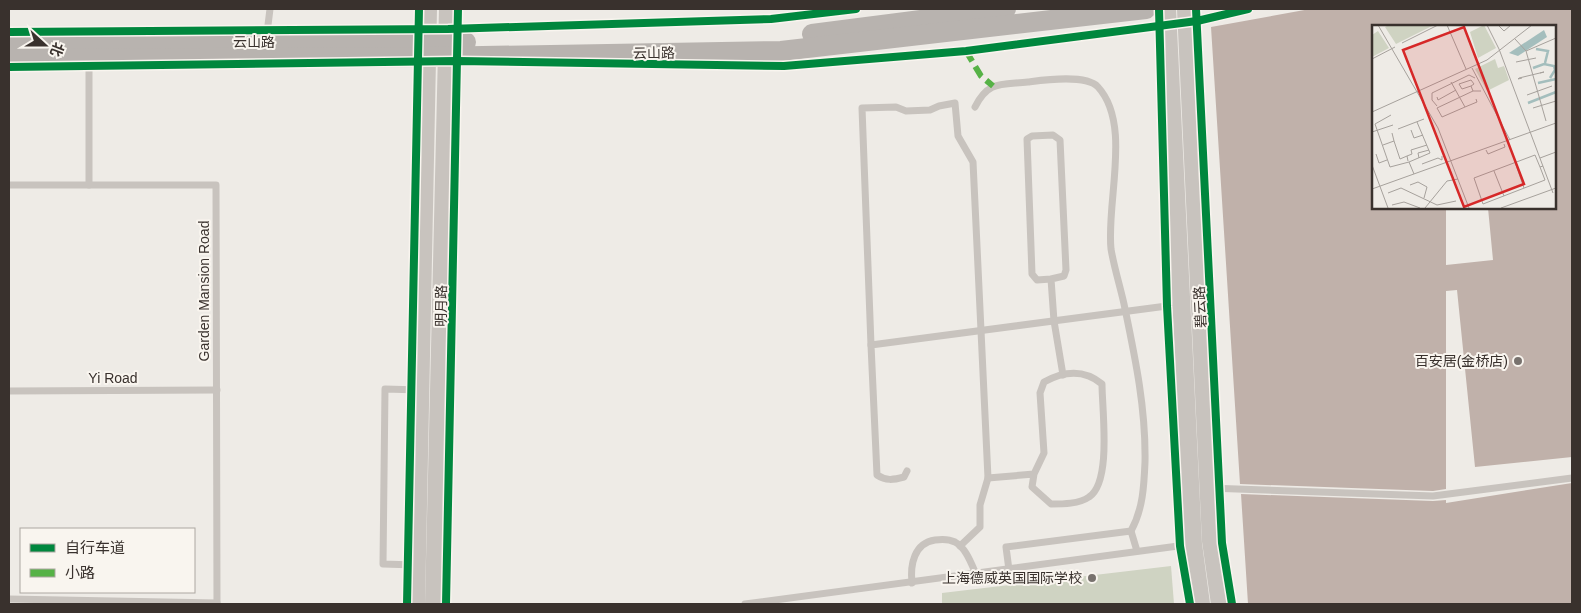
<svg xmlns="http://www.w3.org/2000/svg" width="1581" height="613" font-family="Arial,'Noto Sans SC',sans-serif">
<rect width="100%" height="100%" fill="#eeebe6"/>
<polygon fill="#cfd3c2" points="1171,566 1174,604 942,604 942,593"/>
<g fill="#c0b1aa" fill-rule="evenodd">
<path d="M1310 9H1572V457L1475 467 1457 290 1446 291V489L1433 491 1240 484 1211 27ZM1374 26H1555V208H1488L1493 260 1446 265V208H1374Z"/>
<polygon points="1572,483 1572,604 1248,604 1241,494 1433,501 1446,500 1446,503"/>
</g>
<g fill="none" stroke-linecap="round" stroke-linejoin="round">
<g stroke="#c8c3be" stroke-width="7">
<polyline points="266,41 270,9"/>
<polyline points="89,60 89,185"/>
<path d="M975 107C988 81 1000 85 1028 82 1044 80 1086 74 1098 87 1132 124 1106 202 1111 249 1114 267 1120 286 1124 304 1135 357 1146 408 1145 462 1144 486 1143 509 1131 531L1006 547 1009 570"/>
<polyline points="9,185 216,185 217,604"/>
<polyline points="1051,279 1064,276 1066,270 1060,140 1053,135 1032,136 1027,139 1032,274 1037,280 1051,279 1054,321 1063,375"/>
<polyline points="871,345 862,108 896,107 906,111 930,110 939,106 955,103 958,136 973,162 988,478 980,505 980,527 960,546"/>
<polyline points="9,391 217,390"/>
<path d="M907 471 904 477C893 480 886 481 877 475L871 345 1182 304"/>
<path d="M988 478 1034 474 1044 453 1040 393 1044 382C1064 371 1084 369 1102 384 1102 410 1112 482 1089 497 1079 504 1063 504 1051 504L1032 487 1034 474"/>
<polyline points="1209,488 1433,496 1572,478"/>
<polyline points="1131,531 1137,551"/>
<polyline points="415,565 383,564 385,389 420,390"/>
<path d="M912 583C910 565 914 543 935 540 942 539 949 539 955 542 966 548 971 563 976 574"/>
<polyline points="9,599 217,603"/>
<polyline points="745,604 1193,544"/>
</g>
<g stroke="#c8c3be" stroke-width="18">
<polyline points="1167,9 1193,544 1201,604"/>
<polyline points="1186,9 1211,541 1220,604"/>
<polyline points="416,604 428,9"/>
<polyline points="434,604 448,9"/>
</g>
<g stroke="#b8b3af" stroke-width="20">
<polyline points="812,34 1006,9"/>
<polyline points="9,43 466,42"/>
<polyline points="9,59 427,57 781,51 1146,9"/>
</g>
<polyline stroke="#56b246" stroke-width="6" stroke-dasharray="12 6" stroke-linecap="butt" points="966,51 981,76 993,86"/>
<g stroke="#f9f5ef" stroke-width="11">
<g id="cycleway">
<polyline points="1159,9 1167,306 1180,546 1190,604"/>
<polyline points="1196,9 1222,543 1232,604"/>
<polyline points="9,32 448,29 771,19 856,9"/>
<polyline points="9,67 457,61 784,66 966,51 1197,21 1248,9"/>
<polyline points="407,604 419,9"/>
<polyline points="446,604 458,9"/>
</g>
</g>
<use href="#cycleway" stroke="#00873e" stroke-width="8"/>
</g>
<g fill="#78726e" stroke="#f9f5ef" stroke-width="2">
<circle cx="1518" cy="361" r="5"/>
<circle cx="1092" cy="578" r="5"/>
</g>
<g text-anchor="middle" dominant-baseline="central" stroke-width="4" stroke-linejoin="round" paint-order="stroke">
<g font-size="14" fill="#39312d" stroke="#f9f5ef">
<text x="254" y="42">云山路</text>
<text transform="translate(654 53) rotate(-1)">云山路</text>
<text transform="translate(204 291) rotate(-90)">Garden Mansion Road</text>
<text transform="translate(441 306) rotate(-89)">明月路</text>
<text transform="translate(1200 307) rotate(-93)">碧云路</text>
<text x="113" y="378">Yi Road</text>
</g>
<g font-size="14" fill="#39312d" stroke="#f9f5ef" text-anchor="end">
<text x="1508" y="361">百安居(金桥店)</text>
<text x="1082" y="578">上海德威英国国际学校</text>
</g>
</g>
<g transform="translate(1372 25)">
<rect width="184" height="184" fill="#eeebe6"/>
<path d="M17 0H62L24 19 13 2ZM112 0 124 23 106 33 98 7ZM6 6 17 23 0 32V10ZM123 34 126 43 132 41 137 55 115 66 103 44Z" fill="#cfd3c2"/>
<path d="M172 5 175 12 146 31 137 28Z" fill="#a4bebd"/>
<path fill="none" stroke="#a4bebd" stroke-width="2.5" d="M164 24 176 26 173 38M161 43 172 39 182 41 183 45 178 53M166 58 184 54M156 78 184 67"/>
<path fill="none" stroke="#a6a19c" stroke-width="1" d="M6 0 66 103 97 183M75 0 94 44M115 0 127 24 181 168M126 0 132 6 139 0M143 14 154 26 174 96M30 18 66 0M154 26 184 13M0 34 23 22M144 37 164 33M100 43 138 115M150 53 146 54 147 53 172 47 168 48M79 57 93 82 105 77 104 74M99 61 102 59 99 55 87 59 90 64 99 61 101 66M155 70 180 61M65 72 66 75 84 65M65 81 60 75V68L97 50 103 53M93 82 70 92 65 83 101 66H109M161 83 184 76M0 87 115 35 160 0M19 90 3 99 18 142 37 137 42 149M26 104 52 94M39 105 42 113 51 110M0 107 21 100M22 116 28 134 35 131 36 136M11 120 22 116 20 108M114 125 116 129 133 122 132 119M4 129 7 138 15 135M35 131 40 129 39 125 55 120M47 133 46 128 57 125M168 133 184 127M37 137 58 128 45 97M143 137 152 163M50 139 66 133 70 135V131M0 140 16 183M168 142 173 155 111 179 102 153 163 130 168 142 171 141M122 146 132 171M38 160 46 157 55 162 52 173M0 164 184 98M16 168 29 163 65 180 84 176M20 180 32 177 48 183M53 183 75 156 86 154M129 183 184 163"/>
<path fill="#d62828" fill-opacity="0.15" stroke="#d62828" stroke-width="2.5" d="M92 2 152 159 92 182 31 25Z"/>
<rect width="184" height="184" fill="none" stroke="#39312d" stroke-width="2.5"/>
</g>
<rect width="1581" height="613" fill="none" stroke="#39312d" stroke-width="20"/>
<rect x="20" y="528" width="175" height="65" fill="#f9f5ef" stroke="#aca7a1"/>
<rect x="30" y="544" width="25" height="8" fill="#00873e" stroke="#aca7a1"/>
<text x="65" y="553" font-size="15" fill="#39312d">自行车道</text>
<rect x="30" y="569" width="25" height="8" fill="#56b246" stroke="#aca7a1"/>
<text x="65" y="578" font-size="15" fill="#39312d">小路</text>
<g transform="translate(45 45) rotate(111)" stroke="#f9f5ef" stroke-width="4" paint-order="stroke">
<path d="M0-4L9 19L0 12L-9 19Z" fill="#39312d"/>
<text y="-8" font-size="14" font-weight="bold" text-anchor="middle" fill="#39312d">北</text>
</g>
</svg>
